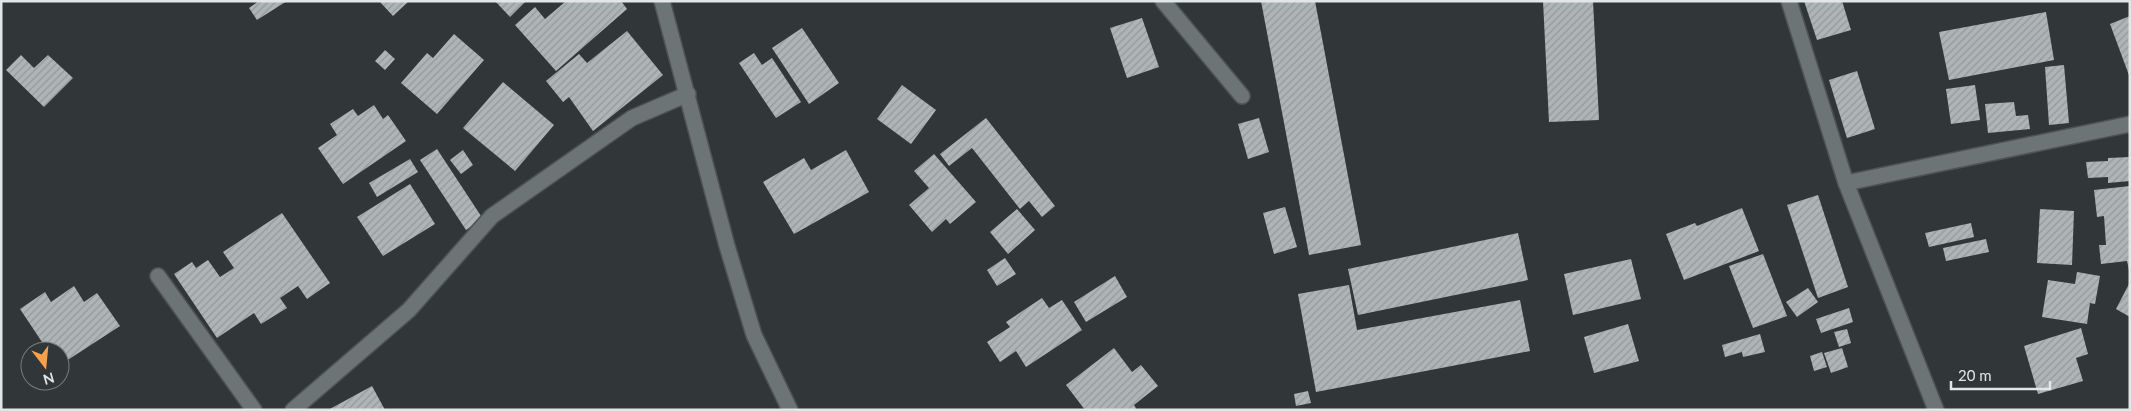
<svg xmlns="http://www.w3.org/2000/svg" width="2131" height="411" font-family="Lato,sans-serif">
<defs>
<pattern id="building-hatch" width="6" height="6" patternUnits="userSpaceOnUse" patternTransform="scale(1.25)"><rect width="6" height="6" fill="#aeb5b7"/><path d="M-1 1l2-2M0 6l6-6M5 7l2-2" fill="none" stroke="#94999a"/></pattern>
</defs>
<rect width="100%" height="100%" fill="#313638"/>
<g fill="url(#building-hatch)">
<polygon points="259,1 287,1 257,20 249,8"/>
<polygon points="379,1 409,1 393,16"/>
<polygon points="495,1 526,1 510,17"/>
<polygon points="566,1 621,1 627,9 556,71 515,25 535,7 545,19"/>
<polygon points="1261,1 1315,1 1361,245 1309,255"/>
<polygon points="1543,1 1593,1 1599,120 1549,122"/>
<polygon points="1804,1 1842,1 1851,30 1817,40"/>
<polygon points="2046,12 2054,60 1949,80 1939,32"/>
<polygon points="2130,16 2130,78 2110,24"/>
<polygon points="1142,18 1159,67 1127,78 1110,28"/>
<polygon points="802,28 839,83 809,104 772,48"/>
<polygon points="627,31 663,75 593,131 569,97 563,102 546,81 579,54 587,63"/>
<polygon points="454,34 484,60 437,114 401,83 427,53 433,58"/>
<polygon points="385,50 395,59 385,70 375,61"/>
<polygon points="754,53 762,65 772,58 801,102 776,118 739,63"/>
<polygon points="21,55 34,68 48,55 73,78 44,107 6,70"/>
<polygon points="2064,65 2069,123 2049,125 2045,67"/>
<polygon points="1857,71 1875,129 1847,138 1829,80"/>
<polygon points="503,82 554,125 515,171 463,128"/>
<polygon points="902,85 936,110 911,144 877,119"/>
<polygon points="1975,85 1980,120 1951,124 1946,89"/>
<polygon points="2014,102 2016,116 2028,115 2030,129 1988,133 1985,104"/>
<polygon points="374,105 383,119 388,115 406,141 343,184 318,148 337,135 330,124 353,109 358,116"/>
<polygon points="986,118 1055,206 1042,217 1029,201 1020,209 972,148 949,166 940,154"/>
<polygon points="1259,118 1269,152 1248,159 1238,124"/>
<polygon points="437,149 483,219 466,230 420,160"/>
<polygon points="463,150 473,165 461,174 450,160"/>
<polygon points="846,150 869,192 794,234 763,182 804,158 811,170"/>
<polygon points="934,154 976,202 950,224 946,219 932,232 909,205 929,188 914,171"/>
<polygon points="2130,157 2130,181 2108,183 2108,177 2088,178 2086,162 2108,161 2108,158"/>
<polygon points="410,159 418,172 377,197 369,183"/>
<polygon points="410,184 435,224 383,256 357,217"/>
<polygon points="2130,186 2130,270 2129,270 2127,261 2101,264 2099,245 2106,245 2104,216 2097,217 2094,190"/>
<polygon points="1818,195 1848,287 1818,298 1787,205"/>
<polygon points="1285,207 1297,247 1274,254 1263,213"/>
<polygon points="1742,208 1759,251 1684,280 1666,234 1695,223 1697,226"/>
<polygon points="1017,209 1035,230 1008,254 990,232"/>
<polygon points="2040,209 2074,211 2072,265 2037,263"/>
<polygon points="282,213 330,283 307,299 298,286 280,298 287,308 261,324 254,313 217,338 174,274 192,262 196,268 208,260 220,277 234,268 223,252"/>
<polygon points="1971,223 1974,237 1929,247 1925,233"/>
<polygon points="1518,233 1528,280 1358,315 1348,269"/>
<polygon points="1986,239 1989,252 1946,261 1943,248"/>
<polygon points="1763,254 1787,316 1753,328 1729,266"/>
<polygon points="1005,258 1016,274 997,286 987,270"/>
<polygon points="1631,259 1641,299 1573,315 1564,274"/>
<polygon points="2077,272 2100,276 2095,304 2090,303 2087,324 2042,317 2048,280 2075,284"/>
<polygon points="1115,276 1127,297 1086,322 1074,302"/>
<polygon points="2130,282 2130,317 2116,309"/>
<polygon points="1349,285 1357,330 1520,300 1530,351 1316,392 1298,294"/>
<polygon points="74,286 84,302 97,293 120,326 60,365 60,351 48,351 20,309 45,292 51,302"/>
<polygon points="1808,288 1818,302 1797,317 1786,302"/>
<polygon points="1042,298 1049,308 1062,300 1082,330 1026,367 1016,351 1000,362 987,342 1010,327 1006,322"/>
<polygon points="1849,308 1853,322 1821,333 1816,319"/>
<polygon points="1628,324 1639,361 1594,373 1584,337"/>
<polygon points="2081,328 2088,354 2076,358 2083,381 2038,394 2024,346"/>
<polygon points="1847,329 1851,343 1839,347 1834,332"/>
<polygon points="1760,334 1765,352 1743,357 1742,352 1725,357 1722,345"/>
<polygon points="1114,348 1132,372 1141,365 1158,386 1134,405 1137,410 1085,410 1066,385"/>
<polygon points="1842,348 1848,367 1831,373 1824,353"/>
<polygon points="1822,352 1827,367 1814,371 1810,356"/>
<polygon points="372,386 385,410 328,410"/>
<polygon points="1308,391 1311,403 1296,406 1294,394"/>
</g>
<g fill="none" stroke-linecap="round" stroke-linejoin="round">
<g stroke="#4d5253" stroke-width="18">
<g id="minor">
<polyline points="662,1 727,246 754,335 790,410"/>
<polyline points="1163,1 1242,96"/>
<polyline points="1789,1 1846,183 1936,410"/>
<polyline points="1846,183 2130,124"/>
<polyline points="158,276 254,410"/>
<polyline points="293,410 409,310 492,216 632,118 688,94"/>
</g>
</g>
<use href="#minor" stroke="#6d7476" stroke-width="15"/>
</g>
<rect width="2131" height="411" fill="none" stroke="#e2e6e7" stroke-width="5"/>
<g transform="translate(45 366) rotate(164)"><circle r="24" fill="#313638" stroke="#787c7e"/>
<path d="M0-4L9 19L0 12L-9 19Z" fill="#f9a04c"/>
<text y="-8" font-size="14" font-weight="bold" text-anchor="middle" fill="#e2e6e7">N</text>
</g>
<path d="M1951 381v8h99v-8" fill="none" stroke="#e2e6e7" stroke-width="2.5"/>
<text x="1958" y="381" font-size="15" fill="#e2e6e7" stroke="#313638" stroke-width="4" paint-order="stroke">20 m</text>
</svg>
